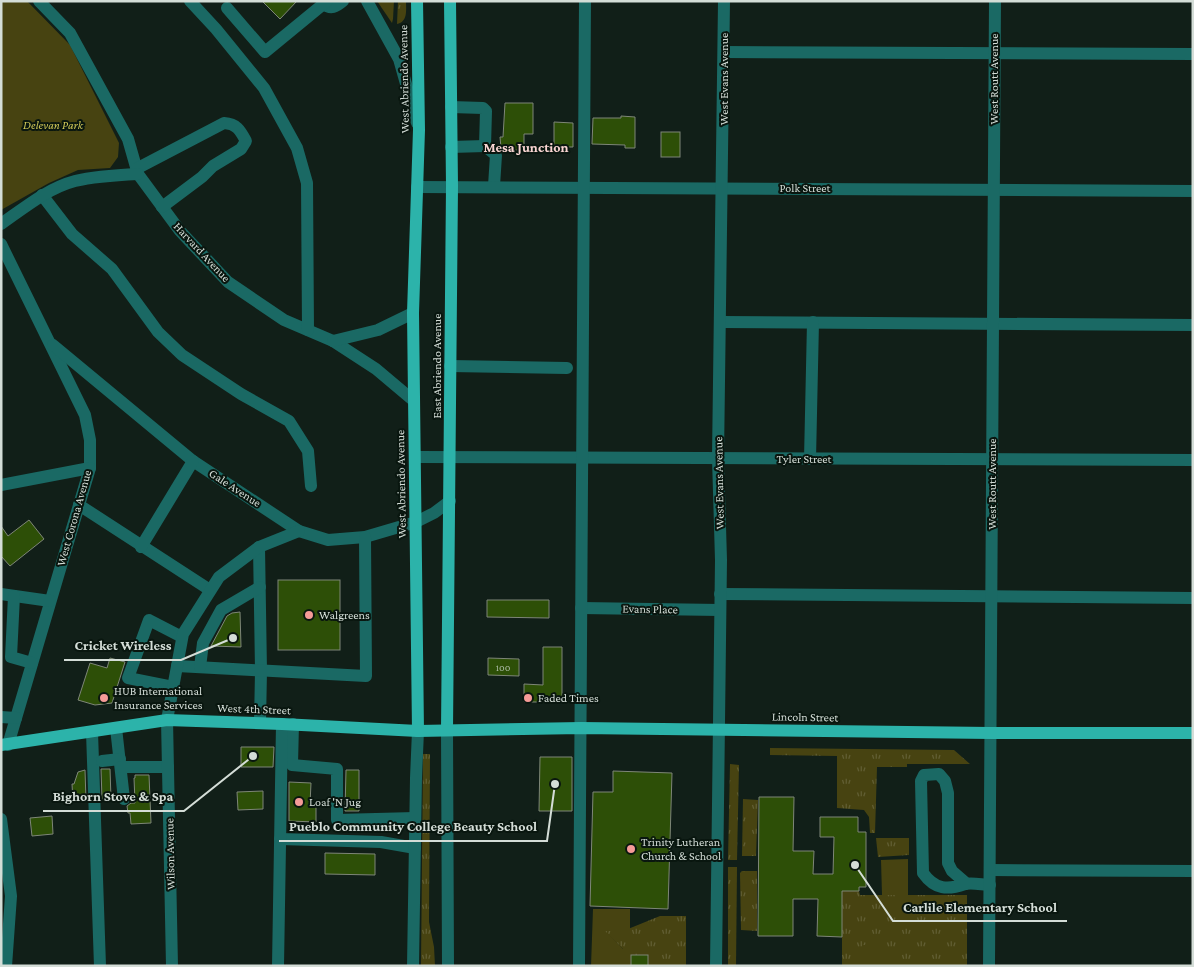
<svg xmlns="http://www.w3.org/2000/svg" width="1194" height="967" font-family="'Crimson Pro',serif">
<defs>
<pattern id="grass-tufts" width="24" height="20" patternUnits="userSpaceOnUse" patternTransform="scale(1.25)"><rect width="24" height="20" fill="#474311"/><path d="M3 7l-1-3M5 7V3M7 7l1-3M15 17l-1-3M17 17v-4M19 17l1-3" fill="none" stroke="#615e33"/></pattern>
</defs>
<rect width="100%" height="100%" fill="#111f18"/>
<g fill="url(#grass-tufts)">
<path d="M398 1H406C406 10 408 22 397 24Z"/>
<polygon points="770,748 954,750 970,764 907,764 907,767 877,767 875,833 870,833 869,817 864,810 837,808 837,756 770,755"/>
<polygon points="423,754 430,754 429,922 434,947 435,966 421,966"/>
<polygon points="730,764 739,765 737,860 728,860"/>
<polygon points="743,799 758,800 756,856 742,856"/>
<polygon points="876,838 909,838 909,855 878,857"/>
<polygon points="728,867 737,867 736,966 728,966"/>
<polygon points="742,871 757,871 757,931 741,930 740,873"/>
<polygon points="842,891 859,891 860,895 967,895 967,966 842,966"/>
<polygon points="660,916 686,916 686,966 648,966 648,955 632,955 631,966 623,966 623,949 604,931 628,929"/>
</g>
<g fill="#474311">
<polygon points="1,1 27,1 70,45 119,143 118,157 110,168 78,170 49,183 1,210"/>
<polygon points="377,1 394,1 393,19 392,23"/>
<polygon points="908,859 908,895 882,895 881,860"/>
<polygon points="593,909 630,909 630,931 605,931 623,949 623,966 591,966"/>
<rect x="862" y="945" width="22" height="21"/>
</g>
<g fill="#2d4f07" stroke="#7e8678">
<polygon points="262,1 297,1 280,19"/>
<polygon points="505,103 533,103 533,134 524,134 524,150 502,150 501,148 500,137 503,137"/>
<polygon points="621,116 635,117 635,148 625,148 625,145 592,144 593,118 621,118"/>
<polygon points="554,122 573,123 573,147 554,147"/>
<rect x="661" y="132" width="19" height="25"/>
<polygon points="29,520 44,539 10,566 1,556 1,526 8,536"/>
<rect x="278" y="580" width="62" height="70"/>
<polygon points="487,600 549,600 549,618 487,617"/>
<polygon points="240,612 241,647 211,646 227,616 232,613"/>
<polygon points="543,647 562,647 562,702 524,702 524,684 543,685"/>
<polygon points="110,658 125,662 112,703 95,705 78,700 90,663 107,668"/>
<polygon points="488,658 519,659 519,676 488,675"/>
<polygon points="241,747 274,747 273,767 241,767"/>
<polygon points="540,757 572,757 572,811 539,811"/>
<polygon points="101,769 110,769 111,799 102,799"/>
<polygon points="85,770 86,801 73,802 72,784 74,784 78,772"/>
<polygon points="346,770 359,770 359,811 345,811"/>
<polygon points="613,771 672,773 668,909 590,906 593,792 613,792"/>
<polygon points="135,775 149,775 151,823 131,824 130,813 128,813 127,806 131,803 135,803 134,778 135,778"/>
<polygon points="289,782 311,783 310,804 316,804 316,822 289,821"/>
<polygon points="263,791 263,809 238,810 237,792"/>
<polygon points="759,797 794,797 793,851 814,851 813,874 833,874 834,837 820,837 820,817 858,817 858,832 866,832 866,887 859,887 859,891 842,891 842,937 817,936 818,899 793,899 793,936 758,936"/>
<polygon points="52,816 53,834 32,836 30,818"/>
<polygon points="325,853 375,854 375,875 325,874"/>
<rect x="631" y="955" width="17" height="11"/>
</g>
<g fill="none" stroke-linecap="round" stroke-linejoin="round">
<g stroke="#1a6964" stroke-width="12">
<polyline points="39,1 70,33 128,139 138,174 180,231 228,282 284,320 333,341 376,369 414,401"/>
<polyline points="190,1 216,29 264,88 297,148 307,183 308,330"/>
<polyline points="367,1 399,59 417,123"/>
<path d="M323 4C331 10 336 7 343 1"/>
<polyline points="227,8 265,52 327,1"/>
<polyline points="724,52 1193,54"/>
<polyline points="451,107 483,108 486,111 485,146 496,155 494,186"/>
<polyline points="451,147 485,146"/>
<path d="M136 169 224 123C237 124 240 130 246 141L241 149 213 166 202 177 162 207"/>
<polyline points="417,187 1193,191"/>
<polyline points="42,195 72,234 112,269 158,332 182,355 241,394 289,421 308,451 311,486"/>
<path d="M1 224C24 208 48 188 75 181 96 176 117 175 138 174"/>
<polyline points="1,244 85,415 90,440 90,468 8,745"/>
<polyline points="721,322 1193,325"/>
<polyline points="333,341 378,330 413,313"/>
<polyline points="53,345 193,461 299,531 328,540 365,537 416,522 434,513 450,501"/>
<polyline points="450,366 567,368"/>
<polyline points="416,457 1193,460"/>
<polyline points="810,459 813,322"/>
<polyline points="1,485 90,468"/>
<polyline points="79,505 210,590"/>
<polyline points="141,547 193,461"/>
<polyline points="259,547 261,671 260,723"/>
<polyline points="1,594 50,601"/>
<polyline points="720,594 1193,598"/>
<polyline points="14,596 11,657 32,663"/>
<polyline points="581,608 720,610"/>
<polyline points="177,666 366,676 365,537"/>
<polyline points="200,667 203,643 221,610 260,587"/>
<polyline points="173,687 128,678 149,620 182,637"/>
<polyline points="1,717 16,718"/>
<polyline points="293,724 292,765 337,769 337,820 415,818"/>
<polyline points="116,728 124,799"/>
<polyline points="447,730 448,966"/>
<polyline points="92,732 100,966"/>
<polyline points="102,761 120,759"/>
<polyline points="121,767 168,767"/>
<polyline points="1,819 11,896 6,966"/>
<polyline points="280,839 381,842 415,848"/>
<polyline points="990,870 1193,871"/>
<path d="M967 884 952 871 948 863V793L945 781 939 774 924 775 921 781 923 873C935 890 948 890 965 884 972 882 983 885 990 885"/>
<polyline points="172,966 167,720 183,634 219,577 259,547 299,531"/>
<polyline points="278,966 282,724"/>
<polyline points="413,966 416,778 418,731"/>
<polyline points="579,966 585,1"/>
<polyline points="716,966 721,560 718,458 724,1"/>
<polyline points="989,966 995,1"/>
</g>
<g stroke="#2cb3aa" stroke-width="12">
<polyline points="417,1 419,130 413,313 418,731"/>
<polyline points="447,730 452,186 450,1"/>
<polyline points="1,745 167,720 282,724 418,731 581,728 991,733 1193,733"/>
</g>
</g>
<g fill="#f59b97" stroke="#09160f" stroke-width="2">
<circle cx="309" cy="615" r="5"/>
<circle cx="104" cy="698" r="5"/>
<circle cx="528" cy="698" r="5"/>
<circle cx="299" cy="802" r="5"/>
<circle cx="631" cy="849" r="5"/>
</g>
<g text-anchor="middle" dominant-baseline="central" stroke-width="4" stroke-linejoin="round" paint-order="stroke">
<g font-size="10" fill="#aabaa3">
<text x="503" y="667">100</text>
</g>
<g font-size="12" fill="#d4ddd7" stroke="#09160f">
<text transform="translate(404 79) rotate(-91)">West Abriendo Avenue</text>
<text transform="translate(724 79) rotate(-90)">West Evans Avenue</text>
<text transform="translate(994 79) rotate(-90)">West Routt Avenue</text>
<text x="805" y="188">Polk Street</text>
<text transform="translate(202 252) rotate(47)">Harvard Avenue</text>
<text transform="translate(437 366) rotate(-90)">East Abriendo Avenue</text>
<text x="804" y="459">Tyler Street</text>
<text transform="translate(719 483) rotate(-91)">West Evans Avenue</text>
<text transform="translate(401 484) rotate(-91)">West Abriendo Avenue</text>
<text transform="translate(992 484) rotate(-90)">West Routt Avenue</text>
<text transform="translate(235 488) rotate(33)">Gale Avenue</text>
<text transform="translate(74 518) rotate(-74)">West Corona Avenue</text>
<text transform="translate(650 609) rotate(1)">Evans Place</text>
<text transform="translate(254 709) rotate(2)">West 4th Street</text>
<text transform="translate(805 717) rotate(1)">Lincoln Street</text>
<text transform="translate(170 854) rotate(-91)">Wilson Avenue</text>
</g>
<g font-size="12" font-style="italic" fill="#cfc757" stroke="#09160f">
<text x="53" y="125">Delevan Park</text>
</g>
<g font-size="12" fill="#d4ddd7" stroke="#09160f" text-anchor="start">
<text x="319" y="615">Walgreens</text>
<text x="114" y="691">HUB International<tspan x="114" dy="14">Insurance Services</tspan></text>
<text x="538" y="698">Faded Times</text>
<text x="309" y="802">Loaf 'N Jug</text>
<text x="641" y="842">Trinity Lutheran<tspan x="641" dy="14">Church &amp; School</tspan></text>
</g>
<g font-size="14" font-weight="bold" fill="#f9d5d2" stroke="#09160f">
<text x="526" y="147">Mesa Junction</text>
</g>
</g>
<path fill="none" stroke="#d4ddd7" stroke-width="2" d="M233 638L181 660H64M253 756L184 811H43M555 784L547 841H279M855 865L893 921H1067"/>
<g fill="#d4ddd7" stroke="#09160f" stroke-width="2">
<circle cx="233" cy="638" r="5"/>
<circle cx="253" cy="756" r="5"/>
<circle cx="555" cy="784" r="5"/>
<circle cx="855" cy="865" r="5"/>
</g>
<g font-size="14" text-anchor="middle" font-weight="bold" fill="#d4ddd7" stroke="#09160f" stroke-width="4" stroke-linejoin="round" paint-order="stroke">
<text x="123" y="650">Cricket Wireless</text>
<text x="113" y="801">Bighorn Stove &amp; Spa</text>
<text x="413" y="831">Pueblo Community College Beauty School</text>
<text x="980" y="912">Carlile Elementary School</text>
</g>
<rect width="1194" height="967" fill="none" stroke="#d4ddd7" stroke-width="5"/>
</svg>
